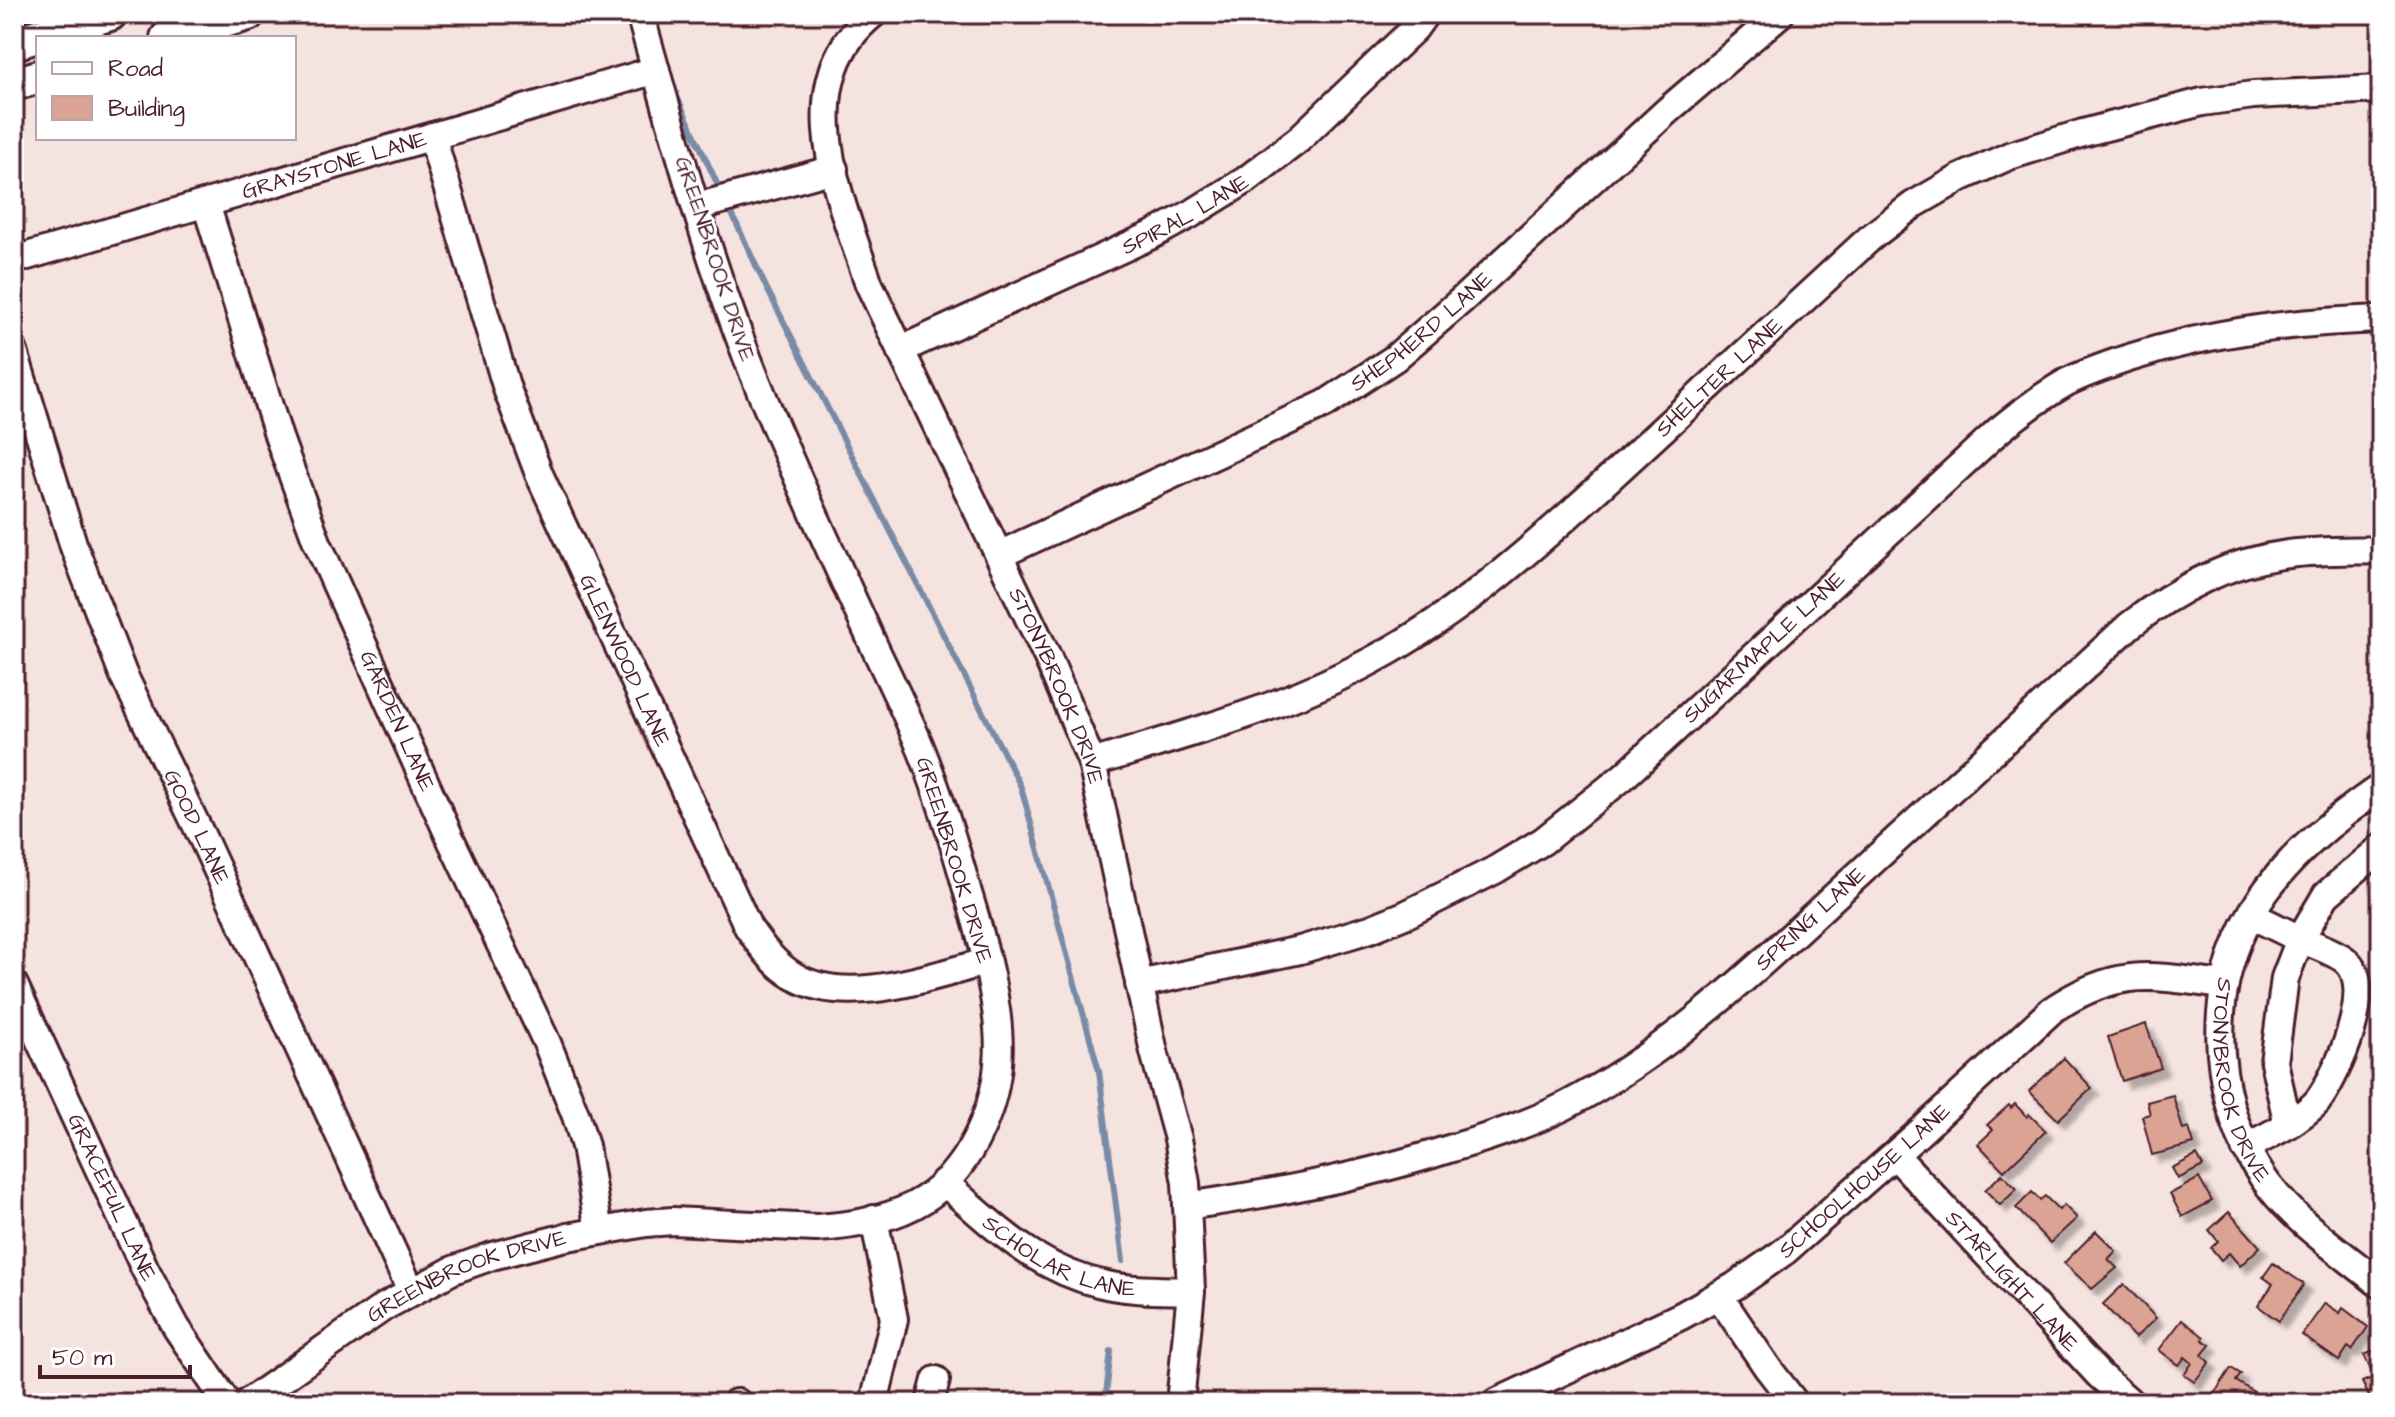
<svg xmlns="http://www.w3.org/2000/svg" width="2395" height="1417" font-family="'Architects Daughter',sans-serif">
<defs>
<filter id="shadow"><feDropShadow dx="7" dy="7" stdDeviation="2" flood-color="#0004"/></filter>
</defs>
<rect width="100%" height="100%" fill="#f4e3df"/>
<filter id="ink" filterUnits="userSpaceOnUse"><feTurbulence type="fractalNoise" baseFrequency=".0125" numOctaves="2"/><feDisplacementMap in="SourceGraphic" scale="16" xChannelSelector="R" yChannelSelector="G"/><feConvolveMatrix kernelMatrix="1 2 1 2 8 2 1 2 1" color-interpolation-filters="sRGB"/></filter>
<g filter="url(#ink)">
<g fill="none" stroke-linecap="round" stroke-linejoin="round">
<g stroke="#798aa7" stroke-width="6">
<polyline points="672,86 721,192"/>
<polyline points="728,205 765,285 1021,787 1099,1071 1123,1261"/>
<polyline points="1105,1403 1111,1351"/>
</g>
</g>
<g fill="#dba394" stroke="#4a1f2b" stroke-width="2" filter="url(#shadow)">
<polygon points="2146,1024 2161,1068 2122,1081 2108,1037"/>
<polygon points="2064,1058 2092,1088 2058,1120 2029,1091"/>
<polygon points="2173,1095 2183,1130 2189,1128 2194,1144 2152,1155 2142,1116 2150,1114 2147,1102"/>
<polygon points="2015,1104 2027,1117 2029,1114 2046,1131 2004,1171 1978,1144 1993,1130 1987,1125 2009,1105 2011,1108"/>
<polygon points="2197,1155 2203,1166 2178,1179 2172,1168"/>
<polygon points="2002,1174 2017,1189 2000,1205 1985,1190"/>
<polygon points="2199,1178 2212,1201 2182,1217 2170,1194"/>
<polygon points="2032,1192 2040,1200 2045,1196 2059,1210 2064,1205 2077,1218 2050,1243 2016,1208"/>
<polygon points="2229,1212 2260,1247 2240,1266 2229,1253 2221,1260 2211,1248 2218,1241 2209,1230"/>
<polygon points="2096,1231 2116,1251 2108,1259 2117,1268 2092,1289 2064,1263"/>
<polygon points="2273,1263 2304,1284 2279,1321 2258,1306 2273,1284 2263,1277"/>
<polygon points="2124,1284 2156,1318 2135,1338 2103,1304"/>
<polygon points="2325,1303 2340,1313 2343,1308 2368,1327 2352,1350 2348,1347 2339,1361 2302,1335"/>
<polygon points="2182,1320 2204,1337 2203,1340 2210,1345 2202,1355 2210,1362 2194,1382 2184,1375 2192,1363 2185,1357 2179,1365 2159,1350"/>
<polygon points="2381,1348 2381,1403 2372,1403 2362,1382 2374,1377 2364,1355"/>
<polygon points="2231,1368 2241,1374 2236,1381 2267,1400 2265,1403 2209,1402"/>
</g>
<g fill="none" stroke-linecap="round" stroke-linejoin="round">
<g stroke="#4a1f2b" stroke-width="32">
<g id="minor">
<path id="s1" d="M873 14C788 83 840 198 869 284L1048 658 1092 763 1154 1052 1178 1139 1186 1183 1191 1291 1180 1403"/>
<path id="s2" d="M432 136 507 389 539 474 748 927C761 946 774 964 794 976 847 1008 931 976 986 962"/>
<path id="s3" d="M206 204 279 438 317 542 451 840 547 1043 576 1116 585 1146 599 1231"/>
<polyline points="696,207 834,169"/>
<path id="s4" d="M14 260 656 70"/>
<path id="s5" d="M900 350 1152 235 1191 214 1246 180 1298 140 1415 28 1425 14"/>
<path id="s6" d="M14 352 74 547 123 674 204 841 411 1291"/>
<path id="s7" d="M999 555 1325 404 1395 358 1463 299 1668 110 1780 14"/>
<path id="s8" d="M1092 763C1187 734 1284 708 1371 661 1471 608 1555 528 1638 452 1715 381 1793 309 1870 238L1913 205 1960 178 2009 156 2083 133 2202 102 2253 95 2381 89"/>
<path id="s9" d="M2381 787C2283 854 2212 928 2221 1054 2225 1100 2238 1141 2264 1179 2295 1223 2340 1251 2381 1285"/>
<polyline points="2251,915 2300,939 2326,895 2381,848"/>
<path id="s10" d="M1139 984 1300 950 1370 929 1407 914 1495 870 1543 841 1623 777 1998 431C2020 413 2042 396 2067 382 2087 372 2108 365 2129 358 2212 331 2295 322 2381 319"/>
<path id="s11" d="M14 985 145 1269 176 1327 227 1403"/>
<path d="M2245 1148 2288 1125 2274 1062 2285 978 2300 939C2314 945 2333 951 2345 960 2378 985 2337 1076 2317 1102 2309 1111 2297 1118 2288 1125"/>
<path id="s12" d="M1895 1155 2099 1375 2131 1403"/>
<path id="s13" d="M944 1182C990 1224 1036 1268 1098 1283 1128 1291 1161 1290 1191 1291"/>
<path id="s14" d="M1187 1206C1277 1193 1366 1176 1452 1148 1490 1137 1529 1124 1565 1106 1673 1050 1760 965 1849 883 1942 798 2036 712 2129 626 2176 589 2229 561 2289 554 2319 550 2351 551 2381 550"/>
<polyline points="874,1219 894,1319 874,1403"/>
<polyline points="1719,1296 1767,1367 1795,1403"/>
<path id="s15" d="M247 1403 384 1307 453 1270 492 1256 562 1238 646 1223 673 1221 816 1228C851 1226 893 1219 923 1200 966 1173 994 1114 998 1064 1003 1013 983 942 968 893 955 846 941 800 923 754 909 718 891 682 874 646 836 562 796 478 761 392 710 269 676 141 640 14"/>
<polyline points="736,1403 738,1403"/>
<polyline points="930,1403 936,1380"/>
<path id="s16" d="M1495 1403 1681 1316 1735 1286 1785 1251 1919 1133 2052 1010C2116 967 2150 975 2223 985"/>
</g>
</g>
<g stroke="#4a1f2b" stroke-width="38">
<g id="major">
<polyline points="167,38 248,14"/>
<polyline points="14,43 110,14"/>
<polyline points="14,84 38,77"/>
</g>
</g>
<use href="#minor" stroke="#fff" stroke-width="26"/>
<use href="#major" stroke="#fff" stroke-width="32"/>
</g>
</g>
<g text-anchor="middle" dominant-baseline="central" stroke-width="6" stroke-linejoin="round" paint-order="stroke">
<g font-size="22" fill="#4a1f2b" stroke="#fff">
<text stroke="none"><textPath href="#s4" startOffset="334">GRAYSTONE LANE</textPath></text>
<text stroke="none"><textPath href="#s5" startOffset="316">SPIRAL LANE</textPath></text>
<text transform="translate(715 259) rotate(72)">GREENBROOK DRIVE</text>
<text stroke="none"><textPath href="#s7" startOffset="480">SHEPHERD LANE</textPath></text>
<text stroke="none"><textPath href="#s8" startOffset="748">SHELTER LANE</textPath></text>
<text stroke="none"><textPath href="#s10" startOffset="726">SUGARMAPLE LANE</textPath></text>
<text stroke="none"><textPath href="#s2" startOffset="560">GLENWOOD LANE</textPath></text>
<text stroke="none"><textPath href="#s1" startOffset="734">STONYBROOK DRIVE</textPath></text>
<text stroke="none"><textPath href="#s3" startOffset="552">GARDEN LANE</textPath></text>
<text stroke="none"><textPath href="#s6" startOffset="510">GOOD LANE</textPath></text>
<text transform="translate(954 860) rotate(73)">GREENBROOK DRIVE</text>
<text stroke="none"><textPath href="#s14" startOffset="702">SPRING LANE</textPath></text>
<text stroke="none"><textPath href="#s9" startOffset="358">STONYBROOK DRIVE</textPath></text>
<text stroke="none"><textPath href="#s16" startOffset="434">SCHOOLHOUSE LANE</textPath></text>
<text stroke="none"><textPath href="#s11" startOffset="234">GRACEFUL LANE</textPath></text>
<text stroke="none"><textPath href="#s13" startOffset="140">SCHOLAR LANE</textPath></text>
<text stroke="none"><textPath href="#s15" startOffset="256">GREENBROOK DRIVE</textPath></text>
<text stroke="none"><textPath href="#s12" startOffset="172">STARLIGHT LANE</textPath></text>
</g>
</g>
<rect width="2395" height="1417" fill="none" stroke="#fff" stroke-width="48"/>
<rect x="24" y="24" width="2347" height="1369" fill="none" stroke="#4a1f2b" stroke-width="3" filter="url(#ink)"/>
<rect x="36" y="36" width="260" height="104" fill="#ffffff" stroke="#b7a5aa" stroke-width="2"/>
<rect x="52" y="62" width="40" height="12" fill="#ffffff" stroke="#b7a5aa" stroke-width="2"/>
<text x="108" y="76" font-size="24" fill="#4a1f2b">Road</text>
<rect x="52" y="96" width="40" height="24" fill="#dba394" stroke="#b7a5aa" stroke-width="2"/>
<text x="108" y="116" font-size="24" fill="#4a1f2b">Building</text>
<path d="M40 1365v12h150v-12" fill="none" stroke="#4a1f2b" stroke-width="4"/>
<text x="52" y="1365" font-size="24" fill="#4a1f2b" stroke="#ffffff" stroke-width="6" paint-order="stroke">50 m</text>
</svg>
